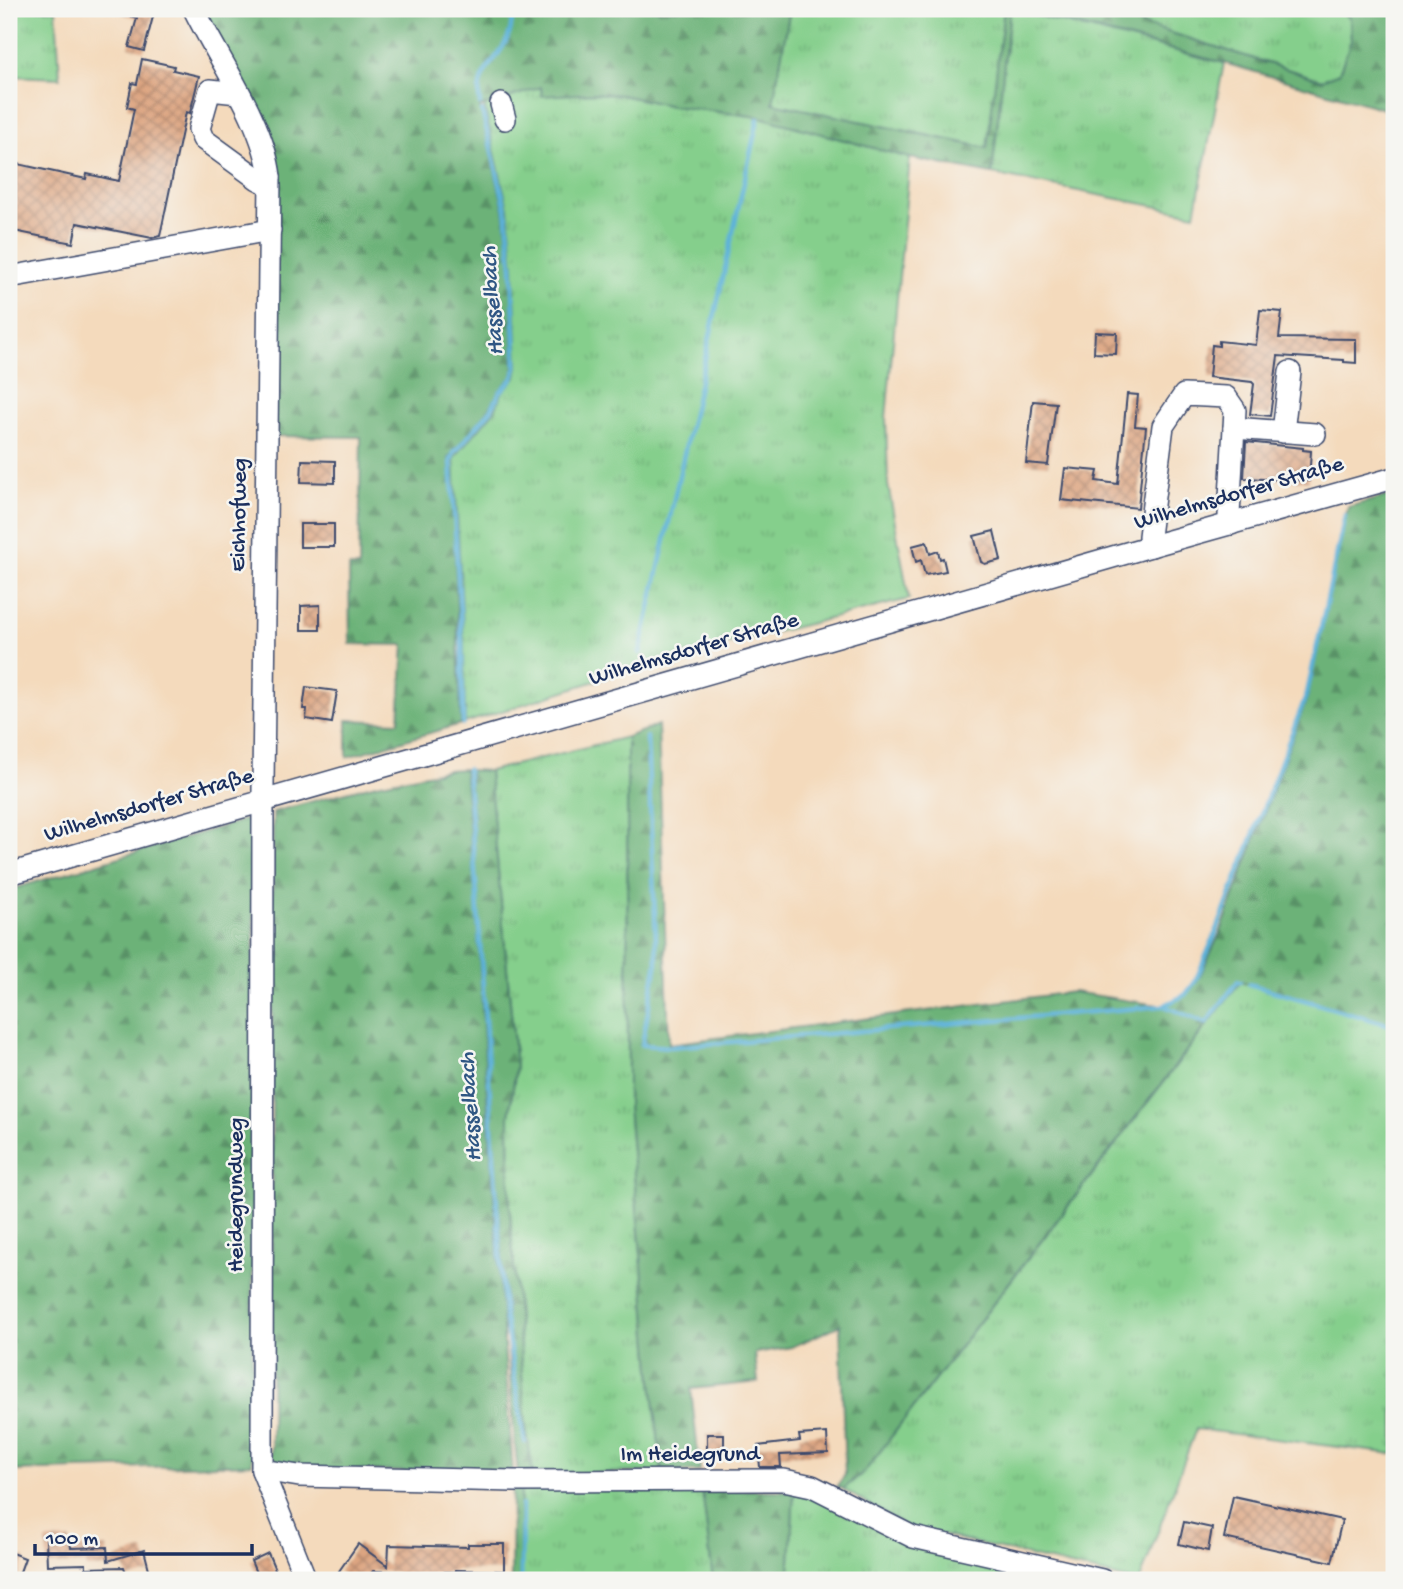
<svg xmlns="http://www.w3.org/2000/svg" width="1403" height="1589" font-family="'Gochi Hand',sans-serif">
<defs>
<pattern id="grass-tufts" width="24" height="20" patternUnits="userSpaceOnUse" patternTransform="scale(1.75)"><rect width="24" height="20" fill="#85cf8c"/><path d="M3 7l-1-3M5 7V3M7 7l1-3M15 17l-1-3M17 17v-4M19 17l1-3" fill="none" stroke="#72b27b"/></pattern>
<pattern id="forest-firs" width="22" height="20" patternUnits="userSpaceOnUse" patternTransform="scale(1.75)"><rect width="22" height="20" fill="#6cb278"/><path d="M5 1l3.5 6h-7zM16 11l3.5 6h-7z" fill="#589166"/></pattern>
<pattern id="building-cross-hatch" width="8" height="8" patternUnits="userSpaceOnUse" patternTransform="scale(1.75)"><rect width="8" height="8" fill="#dda581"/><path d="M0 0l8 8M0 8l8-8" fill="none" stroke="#b2876d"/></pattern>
</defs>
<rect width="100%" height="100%" fill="#f6f6f2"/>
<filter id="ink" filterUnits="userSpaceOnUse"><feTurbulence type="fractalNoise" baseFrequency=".0143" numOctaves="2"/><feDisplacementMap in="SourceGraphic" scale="14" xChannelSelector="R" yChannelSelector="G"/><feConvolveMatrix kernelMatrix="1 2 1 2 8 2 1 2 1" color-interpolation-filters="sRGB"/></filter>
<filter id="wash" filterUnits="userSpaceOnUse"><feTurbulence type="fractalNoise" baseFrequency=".00686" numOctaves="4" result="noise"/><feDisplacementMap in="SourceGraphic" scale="28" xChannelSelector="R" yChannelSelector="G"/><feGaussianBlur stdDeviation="1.57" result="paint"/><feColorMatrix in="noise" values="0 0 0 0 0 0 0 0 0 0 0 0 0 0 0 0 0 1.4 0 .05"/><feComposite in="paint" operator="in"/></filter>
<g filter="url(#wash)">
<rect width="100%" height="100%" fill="#f4dabc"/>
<g fill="url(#grass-tufts)" stroke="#507f75" stroke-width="2">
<polygon points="9,9 56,9 60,78 9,76"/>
<polygon points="790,9 1004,9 988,148 772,103"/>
<polygon points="1010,9 1224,63 1195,214 992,174"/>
<polygon points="1094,9 1340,9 1350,19 1351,41 1339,73 1322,80"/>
<polygon points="541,87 542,95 594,93 621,95 672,106 760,117 910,158 886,418 888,485 909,599 651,663 465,723 464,646 454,458 495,410 503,391 516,377 518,367 514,267 508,208 484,106"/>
<polygon points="627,737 628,1106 652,1380 662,1472 533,1474 526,1428 510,1212 509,1116 516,1067 489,771"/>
<polygon points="1241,981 1394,1026 1394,1454 1196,1429 1140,1580 1129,1580 905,1526 843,1489 865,1471"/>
<polygon points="521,1486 702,1489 713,1580 520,1580"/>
<polygon points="794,1491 1064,1580 789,1580"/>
</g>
<g fill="url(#forest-firs)" stroke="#44706b" stroke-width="2">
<polygon points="200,9 790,9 773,103 987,148 1004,9 1010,9 992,174 910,158 760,117 672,106 621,95 594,93 542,96 541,87 480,107 504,209 511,266 514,366 512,377 499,391 490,409 449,457 453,492 461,724 347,757 347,720 399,722 404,645 350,644 349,567 359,567 361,437 274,436 276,172"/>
<polygon points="1015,9 1094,9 1322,80 1339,73 1351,41 1350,19 1340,9 1394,9 1394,112 1224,63"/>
<polygon points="1394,494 1394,1026 1240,981 865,1471 843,1489 836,1487 845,1475 840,1325 792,1347 755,1353 758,1382 691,1389 700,1471 662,1472 652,1380 628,1106 627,737 658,725 669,1044 1073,992 1164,1006 1185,996 1197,982 1221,931 1308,695 1348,507"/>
<polygon points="464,769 476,898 487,1095 513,1475 280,1468 271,1462 273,812 376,784 447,770"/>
<polygon points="469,770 489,771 516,1067 509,1116 510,1212 526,1428 533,1474 518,1474 514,1433"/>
<polygon points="254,817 252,1464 9,1471 9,890"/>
<polygon points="512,1485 521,1486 520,1580 511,1580"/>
<polygon points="702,1489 794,1491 789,1580 713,1580"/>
</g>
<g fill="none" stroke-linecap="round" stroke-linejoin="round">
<g stroke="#5db2d9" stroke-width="4.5">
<path d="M480 104C474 70 498 63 508 37 512 29 512 18 513 9"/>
<polyline points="640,653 758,119"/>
<polyline points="463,724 462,646 451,460 454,453 491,410 500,392 513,378 516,367 512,267 506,209 482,111"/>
<polyline points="647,737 657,962 642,1045 671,1047 1163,1006 1185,995 1195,982 1217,930 1307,693 1345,515"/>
<polyline points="467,769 477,896 504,1313 525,1442"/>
<polyline points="1249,984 1394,1026"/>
<polyline points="1164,1006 1206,1023 1238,981 1240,981"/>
<polyline points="521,1580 522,1505"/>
</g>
</g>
<g id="blocks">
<g fill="url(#building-cross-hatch)">
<polygon points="117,9 155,9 144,51 129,47 137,18 117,12"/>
<polygon points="142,59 174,66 173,70 199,76 190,113 186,112 160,236 152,238 77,223 73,243 9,230 9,162 86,179 87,174 119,181 134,109 127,107 132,83 137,84"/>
<polygon points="1260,310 1282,312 1279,338 1356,339 1356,363 1344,362 1344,360 1278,356 1270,416 1250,414 1254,384 1252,382 1209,377 1212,345 1219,346 1219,341 1256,345"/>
<polygon points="1095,332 1117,333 1116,354 1094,353"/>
<polygon points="1127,394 1138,395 1135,426 1146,427 1138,508 1061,500 1065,468 1098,471 1096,481 1118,484"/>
<polygon points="1033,401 1056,403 1048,465 1026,463"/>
<polygon points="1246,442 1303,448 1303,450 1311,451 1309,481 1244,478"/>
<polygon points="302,460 335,461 335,483 301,482"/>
<rect x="300" y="524" width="34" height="23"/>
<polygon points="994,531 1001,560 985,564 981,562 974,536"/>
<polygon points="927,542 930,554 938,551 940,559 943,558 946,571 925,575 921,560 916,562 912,546"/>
<polygon points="320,605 320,630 301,630 301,606"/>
<polygon points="306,687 337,691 332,723 306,719 307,709 303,709"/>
<polygon points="827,1433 828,1453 780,1455 781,1467 760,1467 758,1446 800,1441 799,1435"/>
<polygon points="707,1434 724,1434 724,1454 707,1453"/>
<polygon points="1233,1496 1342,1520 1332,1562 1224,1538"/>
<polygon points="1184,1522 1212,1528 1208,1551 1179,1544"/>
<polygon points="70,1539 71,1548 107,1547 108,1561 144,1550 150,1573 128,1579 124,1567 86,1568 86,1564 47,1565 46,1540"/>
<polygon points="358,1544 388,1566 389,1545 468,1547 468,1544 504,1544 504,1571 455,1570 455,1572 445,1572 445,1576 397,1576 397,1572 373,1571 366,1580 349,1580 339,1571"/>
<polygon points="9,1552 25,1558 17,1580 9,1580"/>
<polygon points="268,1553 277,1574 259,1580 251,1561"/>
</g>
</g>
</g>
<g filter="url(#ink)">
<use href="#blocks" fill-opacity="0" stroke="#3c496c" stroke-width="2"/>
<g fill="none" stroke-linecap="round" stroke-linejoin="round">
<g stroke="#3c496c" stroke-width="24">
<g id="minor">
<path d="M194 9C218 59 264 122 270 177L263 785 262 1470 306 1580"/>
<polyline points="238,93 210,90 199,129 203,139 258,179 262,181 270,177"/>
<polyline points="501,104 505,119"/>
<polyline points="9,277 270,230"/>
<polyline points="1234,428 1315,434"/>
<polyline points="1283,432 1290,372"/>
<polyline points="1151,546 1149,536 1163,426 1184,395 1226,397 1235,410 1229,515 1231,524"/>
<polyline points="9,874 1151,546 1394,478"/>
<polyline points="262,1470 299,1476 514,1481 784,1480 812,1486 913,1537 1102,1580"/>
</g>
</g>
<use href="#minor" stroke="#fff" stroke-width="21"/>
</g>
</g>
<g text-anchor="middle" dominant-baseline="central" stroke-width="5" stroke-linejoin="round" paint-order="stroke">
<g font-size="23" fill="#1b2f5e" stroke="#f6f6f2">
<text transform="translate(1239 494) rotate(-16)">Wilhelmsdorfer Straße</text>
<text transform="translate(240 515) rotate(-89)">Eichhofweg</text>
<text transform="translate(694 650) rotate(-16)">Wilhelmsdorfer Straße</text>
<text transform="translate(149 806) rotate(-16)">Wilhelmsdorfer Straße</text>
<text transform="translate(237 1195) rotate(-90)">Heidegrundweg</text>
<text x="690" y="1455">Im Heidegrund</text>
</g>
<g font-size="24" font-style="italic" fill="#2f5683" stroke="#f6f6f2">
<text transform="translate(494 301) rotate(-94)">Hasselbach</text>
<text transform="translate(472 1107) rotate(-94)">Hasselbach</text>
</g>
</g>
<rect width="1403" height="1589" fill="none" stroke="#f6f6f2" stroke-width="35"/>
<path d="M35 1544v10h217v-10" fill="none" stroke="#1b2f5e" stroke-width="3.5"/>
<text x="46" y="1544" font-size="21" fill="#1b2f5e" stroke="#f6f6f2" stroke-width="5" paint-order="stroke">100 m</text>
</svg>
